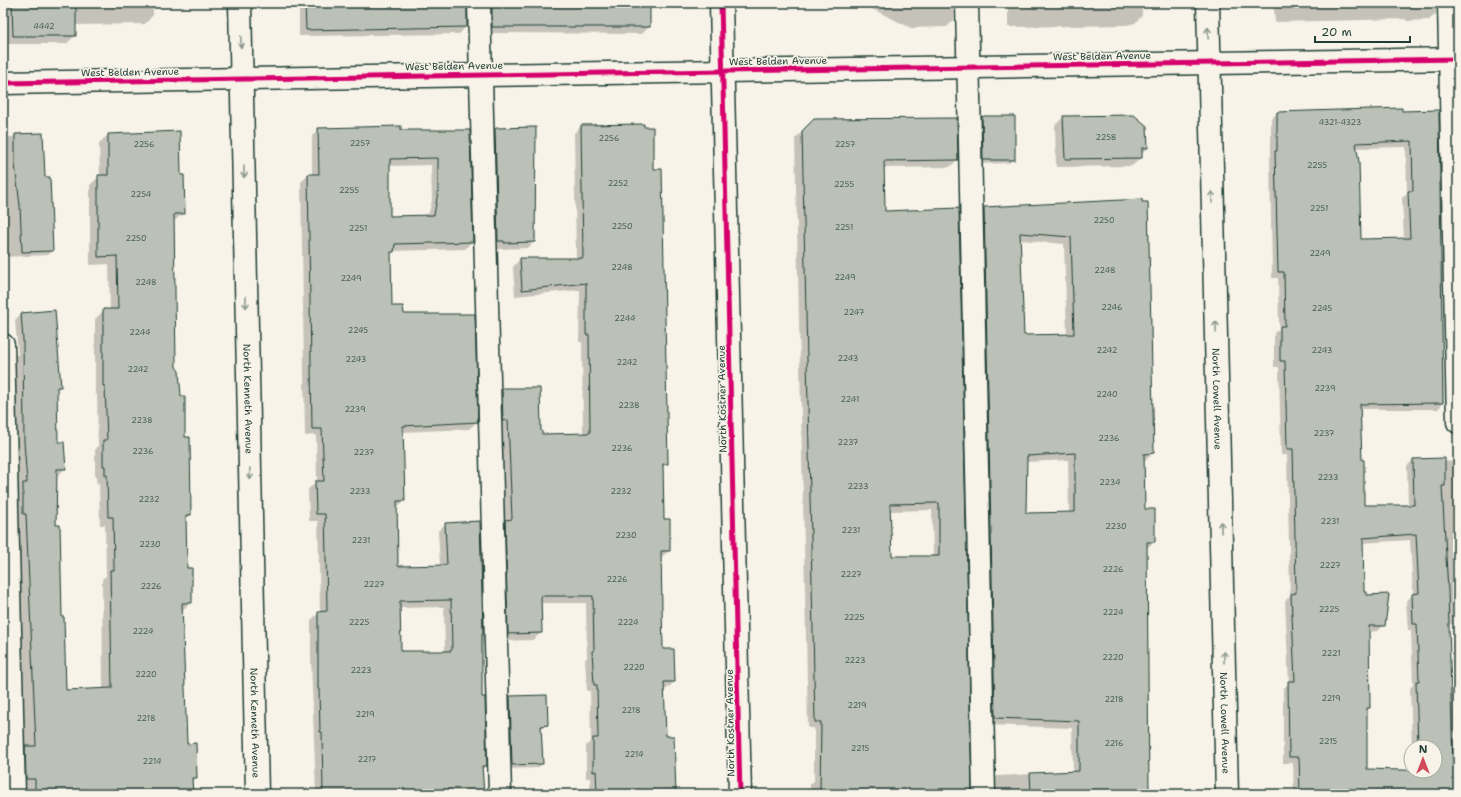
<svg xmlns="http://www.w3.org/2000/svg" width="1461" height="797" font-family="'Shantell Sans',sans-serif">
<rect width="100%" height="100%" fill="#f7f3e8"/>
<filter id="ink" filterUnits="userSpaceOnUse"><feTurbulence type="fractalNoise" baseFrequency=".025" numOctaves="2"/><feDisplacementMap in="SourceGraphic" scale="8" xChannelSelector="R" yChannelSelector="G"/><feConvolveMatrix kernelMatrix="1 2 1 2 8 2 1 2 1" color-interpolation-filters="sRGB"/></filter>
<g filter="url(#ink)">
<g fill="#0003" fill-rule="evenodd">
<polygon points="3,3 153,3 153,15 145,24 75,25 75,36 66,44 5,44 5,42 3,42"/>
<polygon points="299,3 467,3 466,27 459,34 299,36"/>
<polygon points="483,3 649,3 649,27 642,34 486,33"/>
<polygon points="860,3 954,3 954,20 947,27 911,28"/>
<polygon points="1008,3 1142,3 1142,16 1135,23 1127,25 1008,27"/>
<polygon points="1268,3 1437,3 1436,14 1429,20 1406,21 1406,19 1275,22 1274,9"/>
<path d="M1401 109V112H1438L1444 402 1438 409H1360L1363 506H1408L1407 466 1413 460 1458 462V624H1447L1449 681H1458V794H1294L1293 763H1283V689L1289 683 1285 601 1290 596 1289 546 1287 455H1281L1279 367H1274V333L1279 329 1278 278H1272L1270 158 1271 156V119L1277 113ZM1406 147 1407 193 1402 198 1404 239 1360 240 1356 148ZM1410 540 1413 595 1406 601 1408 630H1411L1413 685 1410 688 1412 747H1435V771L1366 770V711L1369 708 1368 632 1378 631 1384 625 1363 593 1362 543Z"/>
<polygon points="1064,117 1147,148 1141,154 1141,158 1132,166 1056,167 1055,125"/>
<polygon points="983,118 1014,159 1009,163 979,164 978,123"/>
<path d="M814 120 957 160 950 167 883 168 884 212 958 209 971 794H810V784L814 781V728H808L795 139ZM932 510 933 557H891L889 511Z"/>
<polygon points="581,126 652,170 667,463 662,468 663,520 669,551 660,558 662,650 674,682 667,689 663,689 665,737 675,794 590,794 590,778 586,778 586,746 591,741 590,691 587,691 585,659 587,658 586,603 540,603 541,633 533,640 501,641 498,528 505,522 501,427 495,396 502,389 541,435 583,434 582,342 579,342 580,290 515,296 513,267 520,259 576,259 574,133"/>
<path d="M319 129 469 131 472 241 465 249 394 251 391 254V307L403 315 477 422 469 429 402 432 404 501 397 508V567L440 566 438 531 445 524 482 634 481 635V698L486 766 481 770 483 794H316L311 660V620L320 612 319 565 318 521H309L308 489 317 482 316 435 305 436 301 182 308 175H312V136ZM431 165 432 200 428 216 388 217 389 166ZM444 607 445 652H400L399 608Z"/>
<polygon points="497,129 534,242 528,248 498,249 498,247 492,247 490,135"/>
<polygon points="179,132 180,176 184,213 173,222 175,367 184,438 190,515 185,520 186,569 191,602 182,611 186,745 196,777 191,783 192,794 104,794 102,579 106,576 105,525 100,525 99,483 97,484 95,474 95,450 98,446 97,394 95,395 95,319 104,310 110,310 109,264 90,265 90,185 100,176 99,143 108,135"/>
<polygon points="15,135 44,178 52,251 48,255 3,257 3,137 13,137"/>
<path d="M1141 201 1153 453 1146 460H1143L1144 510 1154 542 1146 549 1148 794H989L990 783 997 776 1073 772 1072 728 988 725 977 215 984 208ZM1020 240 1064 244 1067 335 1023 336ZM1068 460 1069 513 1025 514 1026 462Z"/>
<polygon points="54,311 60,386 56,390 57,443 65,468 59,475 56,475 55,526 66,794 20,794 10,360 18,354 15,320 21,314"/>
<polygon points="510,697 547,725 540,729 542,764 537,768 508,769 506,702"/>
</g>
<g fill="#bbc1b6" stroke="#1f3d34" fill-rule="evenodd">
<polygon points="12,3 76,3 76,36 13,36"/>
<polygon points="305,3 467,3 467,27 306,30"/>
<rect x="492" y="3" width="158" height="24"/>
<path d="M1402 108V111L1439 110 1443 403 1360 404 1362 460H1364V505H1414L1413 459 1445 458V486H1442L1448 591 1453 765 1454 773H1456L1455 794H1300L1299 757H1289L1288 681H1295L1291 594 1296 593 1295 539 1293 449H1287L1285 361H1280V326H1285L1284 272H1278L1275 151H1277V112ZM1412 141 1413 191H1408L1410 238 1361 239 1359 162 1356 143ZM1416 534 1419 593 1412 594 1413 624H1417L1419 681H1416L1418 747H1435V771L1367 769V708H1370L1369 626H1385L1389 594 1367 595V592H1364L1363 538Z"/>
<polygon points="1134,115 1147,126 1148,148 1142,148 1142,158 1065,159 1063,116"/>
<polygon points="984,116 1015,116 1015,160 983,160 982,117"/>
<path d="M957 118 958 160 884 161 885 211 959 208 972 794H820L821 722H815L802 131 814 119ZM939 503V556H892L890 504Z"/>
<polygon points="644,124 644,127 653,127 653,169 662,169 668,464 663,464 664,519 670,519 670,551 661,551 662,608 663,649 674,649 675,682 664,682 666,736 674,736 676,794 597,794 596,771 593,772 593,738 598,738 597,685 594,685 592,651 594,651 593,596 541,596 542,633 508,634 505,520 512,519 508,420 503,421 502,388 540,388 541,431 542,431 542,434 590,433 589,335 586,335 586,283 522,290 520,258 583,258 581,125"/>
<path d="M401 126V130H470L473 242 395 244 394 252H391L392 306H403L404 314H475L478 422 403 426 405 501H397L398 566 447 565 445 523 480 521 483 634H482V697H485L487 766H482L484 794H323L322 732H320L319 689H318V612L327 611 326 557 325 514H316L315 481H324L322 429H312L308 174H319L318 128ZM438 158V192L434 215 390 216V159ZM451 600 452 649 451 651H401L400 601Z"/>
<polygon points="536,127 535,242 504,243 504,241 498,241 495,130 496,128"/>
<polygon points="180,131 181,175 184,175 185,214 174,214 176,367 179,371 181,396 185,396 185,437 190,437 191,515 186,515 187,568 192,568 192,603 182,603 187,744 196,743 197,778 192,778 193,794 35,794 35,779 26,779 25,746 36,746 26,514 23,514 23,483 27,483 24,442 23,340 21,313 55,310 61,387 57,387 58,442 64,442 66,469 57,469 56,525 60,525 62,617 64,617 66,690 112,688 110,570 114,570 113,517 108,517 107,475 105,475 105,466 103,466 103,440 107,440 105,386 103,386 103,309 118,309 117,256 98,257 98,175 108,175 108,134"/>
<polygon points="43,133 45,177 50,177 53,251 22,252 20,206 15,164 15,134"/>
<path d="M1142 199V202H1148L1154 453 1144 454 1145 509H1155V542H1147L1149 794H1031L1030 773 1079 771V721L995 718 984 207ZM1020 233 1071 237 1074 334 1024 335ZM1075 453V512L1026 513 1027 456Z"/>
<polygon points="547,695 548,725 541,726 543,764 512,765 510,696"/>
</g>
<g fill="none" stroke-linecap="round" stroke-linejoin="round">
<g stroke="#1f3d34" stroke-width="25">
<g id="minor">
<path id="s1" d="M240 3 257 794"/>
<polyline points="479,3 500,794"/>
<polyline points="721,3 740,794"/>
<polyline points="967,3 984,794"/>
<path id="s2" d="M1208 3 1227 794"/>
<polyline points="1449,3 1458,422"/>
<polyline points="3,83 1458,59"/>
<polyline points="3,345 14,794"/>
</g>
</g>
<use href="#minor" stroke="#f7f3e8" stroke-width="22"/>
<g stroke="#f7f3e8" stroke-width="8">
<g id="cycleway">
<polyline points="721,3 740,794"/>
<polyline points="3,83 1458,59"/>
</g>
</g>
<use href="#cycleway" stroke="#d6006c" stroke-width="5"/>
</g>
<defs><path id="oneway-shaft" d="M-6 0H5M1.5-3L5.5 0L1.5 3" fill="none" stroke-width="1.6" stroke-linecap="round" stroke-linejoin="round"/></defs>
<g stroke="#8b988e">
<use href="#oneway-shaft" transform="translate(1208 33) rotate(-91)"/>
<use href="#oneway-shaft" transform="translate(241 42) rotate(89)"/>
<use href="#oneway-shaft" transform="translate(244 172) rotate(89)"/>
<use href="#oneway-shaft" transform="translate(1212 197) rotate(-91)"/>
<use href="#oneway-shaft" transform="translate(246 302) rotate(89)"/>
<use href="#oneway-shaft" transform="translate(1216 327) rotate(-91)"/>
<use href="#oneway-shaft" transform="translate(250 474) rotate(89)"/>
<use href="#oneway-shaft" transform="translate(1221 527) rotate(-91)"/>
<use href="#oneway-shaft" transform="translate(1224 657) rotate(-91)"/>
</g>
</g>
<g text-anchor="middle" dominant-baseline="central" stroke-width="3.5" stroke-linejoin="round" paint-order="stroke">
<g font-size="8" fill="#465e54">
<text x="44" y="26">4442</text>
<text x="1340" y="122">4321-4323</text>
<text x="1106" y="137">2258</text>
<text x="609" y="138">2256</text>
<text x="360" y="143">2257</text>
<text x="144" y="144">2256</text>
<text x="845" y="144">2257</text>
<text x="1317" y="165">2255</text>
<text x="618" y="183">2252</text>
<text x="844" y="184">2255</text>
<text x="349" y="190">2255</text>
<text x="141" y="194">2254</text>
<text x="1319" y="208">2251</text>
<text x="1104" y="220">2250</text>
<text x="622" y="226">2250</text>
<text x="844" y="227">2251</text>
<text x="358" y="228">2251</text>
<text x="136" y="238">2250</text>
<text x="1320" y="253">2249</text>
<text x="622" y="267">2248</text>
<text x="1105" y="270">2248</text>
<text x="845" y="277">2249</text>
<text x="351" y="278">2249</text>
<text x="146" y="282">2248</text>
<text x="1112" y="307">2246</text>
<text x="1322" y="308">2245</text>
<text x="854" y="312">2247</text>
<text x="625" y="318">2244</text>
<text x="358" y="330">2245</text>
<text x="140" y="332">2244</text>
<text x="1107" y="350">2242</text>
<text x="1322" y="350">2243</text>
<text x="848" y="358">2243</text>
<text x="356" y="359">2243</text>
<text x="627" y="362">2242</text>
<text x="138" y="369">2242</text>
<text x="1325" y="388">2239</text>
<text x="1107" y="394">2240</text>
<text x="850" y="399">2241</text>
<text x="629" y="405">2238</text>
<text x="355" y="409">2239</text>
<text x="142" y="420">2238</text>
<text x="1324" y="433">2237</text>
<text x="1109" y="438">2236</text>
<text x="848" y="442">2237</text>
<text x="622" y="448">2236</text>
<text x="143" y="451">2236</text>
<text x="364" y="452">2237</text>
<text x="1328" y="477">2233</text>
<text x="1110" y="482">2234</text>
<text x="858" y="486">2233</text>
<text x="360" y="491">2233</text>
<text x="621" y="491">2232</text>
<text x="149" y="499">2232</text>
<text x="1330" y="521">2231</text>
<text x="1116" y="526">2230</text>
<text x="851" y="530">2231</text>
<text x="626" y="535">2230</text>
<text x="361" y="540">2231</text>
<text x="150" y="544">2230</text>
<text x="1330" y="565">2227</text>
<text x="1113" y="569">2226</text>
<text x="851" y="574">2227</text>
<text x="617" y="579">2226</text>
<text x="374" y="584">2227</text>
<text x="151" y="586">2226</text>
<text x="1329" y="609">2225</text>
<text x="1113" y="612">2224</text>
<text x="854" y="617">2225</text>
<text x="359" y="622">2225</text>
<text x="628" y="622">2224</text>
<text x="143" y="631">2224</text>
<text x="1331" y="653">2221</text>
<text x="1113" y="657">2220</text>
<text x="855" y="660">2223</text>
<text x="634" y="667">2220</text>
<text x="361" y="670">2223</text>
<text x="146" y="674">2220</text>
<text x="1331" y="698">2219</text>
<text x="1114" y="699">2218</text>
<text x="857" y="705">2219</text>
<text x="631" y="710">2218</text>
<text x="365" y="714">2219</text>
<text x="146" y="718">2218</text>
<text x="1328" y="741">2215</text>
<text x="1114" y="743">2216</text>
<text x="860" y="748">2215</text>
<text x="634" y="754">2214</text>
<text x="367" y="759">2217</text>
<text x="152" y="761">2214</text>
</g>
<g font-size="10" fill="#1f3d34" stroke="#f7f3e8">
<text transform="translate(1102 56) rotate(-1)">West Belden Avenue</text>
<text transform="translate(778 61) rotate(-1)">West Belden Avenue</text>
<text transform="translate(454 66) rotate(-1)">West Belden Avenue</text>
<text transform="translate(130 72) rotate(-1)">West Belden Avenue</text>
<text stroke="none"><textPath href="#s1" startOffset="396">North Kenneth Avenue</textPath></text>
<text transform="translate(722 399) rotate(-91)">North Kostner Avenue</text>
<text stroke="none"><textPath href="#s2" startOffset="396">North Lowell Avenue</textPath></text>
<text stroke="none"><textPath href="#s1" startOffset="720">North Kenneth Avenue</textPath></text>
<text stroke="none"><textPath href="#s2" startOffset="720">North Lowell Avenue</textPath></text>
<text transform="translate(730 723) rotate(-91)">North Kostner Avenue</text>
</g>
</g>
<rect width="1461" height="797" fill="none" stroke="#f7f3e8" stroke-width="16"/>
<rect x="8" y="8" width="1445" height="781" fill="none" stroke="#1f3d34" stroke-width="1.5" filter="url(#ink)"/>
<g transform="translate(1423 759)"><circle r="19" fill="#f7f3e8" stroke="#a1aaa0"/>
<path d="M0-3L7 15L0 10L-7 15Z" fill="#d1495b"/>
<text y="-6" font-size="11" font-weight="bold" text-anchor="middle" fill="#1f3d34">N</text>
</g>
<path d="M1315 36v6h95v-6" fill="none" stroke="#1f3d34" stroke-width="2"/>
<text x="1321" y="36" font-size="12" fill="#1f3d34" stroke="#f7f3e8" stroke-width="3" paint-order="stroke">20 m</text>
</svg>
